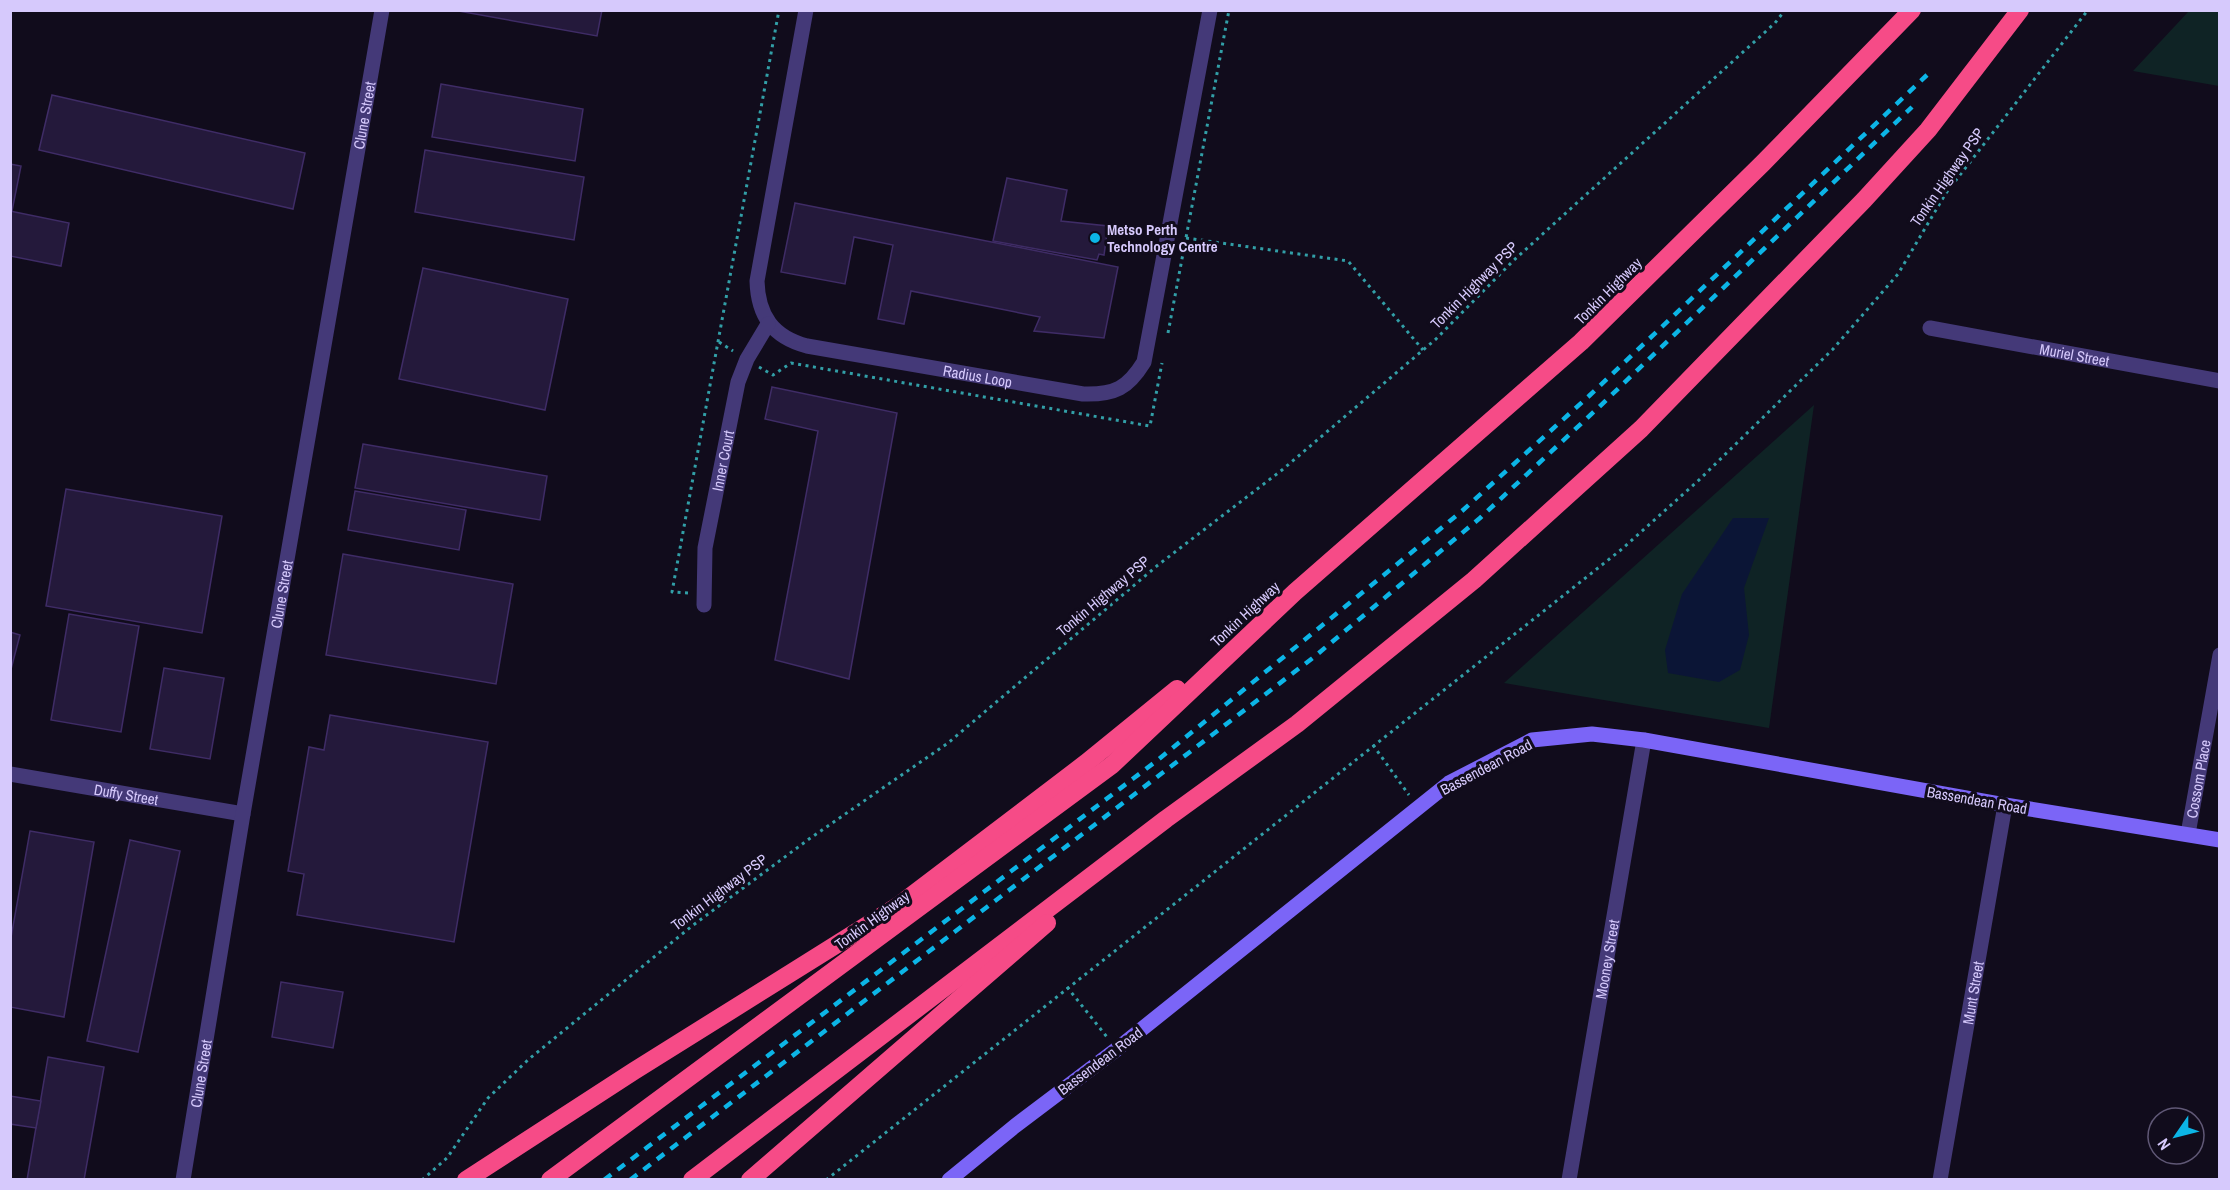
<svg xmlns="http://www.w3.org/2000/svg" width="2230" height="1190" font-family="'Archivo Narrow',sans-serif">
<rect width="100%" height="100%" fill="#110c1c"/>
<g fill="#0f2325">
<polygon points="2189,11 2219,11 2219,86 2133,71"/>
<polygon points="1814,405 1769,728 1504,683"/>
</g>
<polygon fill="#0b1536" points="1733,518 1769,518 1744,588 1749,635 1740,670 1719,682 1668,673 1665,650 1682,594"/>
<g fill="#24193b" stroke="#3f2c66" stroke-width="1.5">
<polygon points="453,10 602,10 597,36"/>
<polygon points="441,84 583,109 575,161 432,137"/>
<polygon points="52,95 305,153 293,209 39,150"/>
<polygon points="425,150 584,177 574,240 415,212"/>
<polygon points="10,164 21,166 12,211 10,211"/>
<polygon points="1007,178 1067,190 1061,221 1108,226 1104,255 1099,254 1097,260 993,241"/>
<polygon points="795,203 1118,267 1104,338 1034,331 1040,317 911,291 904,324 878,319 893,245 854,237 845,284 781,272"/>
<polygon points="10,211 69,223 61,266 10,256"/>
<polygon points="423,268 568,299 545,410 399,379"/>
<polygon points="772,387 897,413 849,679 775,660 818,431 765,419"/>
<polygon points="363,444 547,476 540,520 355,488"/>
<polygon points="66,489 222,516 202,633 46,606"/>
<polygon points="355,491 466,510 459,550 348,530"/>
<polygon points="343,554 513,584 496,684 326,655"/>
<polygon points="69,614 139,626 121,732 51,720"/>
<polygon points="10,632 20,635 10,673"/>
<polygon points="164,668 224,678 210,759 150,749"/>
<polygon points="330,715 488,742 454,942 297,915 304,874 288,871 309,747 324,750"/>
<polygon points="30,831 94,842 64,1017 10,1007 10,943"/>
<polygon points="130,840 180,851 138,1052 87,1041"/>
<polygon points="281,982 343,992 333,1048 272,1037"/>
<polygon points="48,1057 104,1067 84,1180 27,1180"/>
<polygon points="10,1096 41,1101 36,1128 10,1124"/>
</g>
<g fill="none" stroke-linecap="round" stroke-linejoin="round">
<g stroke="#329fa7" stroke-width="3" stroke-dasharray="3 4.5" stroke-linecap="butt">
<polyline points="1186,238 1348,261 1423,350"/>
<polyline points="1168,333 1229,10"/>
<polyline points="719,342 733,351"/>
<polyline points="759,367 773,375 791,363 1150,426 1162,363"/>
<polyline points="688,593 672,592 779,10"/>
<polyline points="1373,745 1409,795"/>
<polyline points="1067,987 1107,1037"/>
<polyline points="422,1180 447,1158 488,1098 529,1059 692,926 809,839 948,743 1158,565 1282,470 1436,339 1513,261 1775,23 1785,10"/>
<polyline points="826,1180 1622,549 1700,479 1833,349 1898,274 1946,193 2088,10"/>
</g>
<g stroke="#443978" stroke-width="15">
<path id="s1" d="M806 10 757 281C758 316 773 337 807 346L1083 394C1115 395 1128 388 1144 362L1210 10"/>
<path id="s2" d="M1930 328 2220 381"/>
<path id="s3" d="M704 605 705 548 738 382 747 359 768 324"/>
<path id="s4" d="M10 774 243 814"/>
<path id="s5" d="M2188 834 2220 655"/>
<path id="s6" d="M183 1180 243 814 382 10"/>
<path id="s7" d="M1569 1180 1644 740"/>
<path id="s8" d="M1940 1180 2005 805"/>
</g>
<polyline stroke="#7b65f7" stroke-width="15" points="949,1180 1015,1126 1117,1049 1449,783 1532,740 1592,734 1644,740 2005,805 2220,840"/>
<g stroke="#f64b87" stroke-width="18">
<polyline points="466,1180 634,1071 898,906 1086,763 1177,689"/>
<polyline points="550,1180 1112,765 1295,592 1581,342 1763,163 1912,10"/>
<polyline points="692,1180 1166,819 1297,724 1474,580 1641,429 1864,200 1928,130 2020,10"/>
<polyline points="750,1180 1047,923"/>
</g>
<g stroke="#0cb5e6" stroke-width="4.5" stroke-dasharray="9 8" stroke-linecap="butt">
<polyline points="604,1180 1159,759 1462,511 1589,396 1927,75"/>
<polyline points="630,1180 1314,657 1480,518 1599,407 1912,107"/>
</g>
</g>
<circle fill="#0cb5e6" stroke="#110c1c" stroke-width="2" cx="1095" cy="238" r="6"/>
<g text-anchor="middle" dominant-baseline="central" stroke-width="6" stroke-linejoin="round" paint-order="stroke">
<g font-size="15" fill="#d6c9fc" stroke="#110c1c">
<text stroke="none"><textPath href="#s6" startOffset="1080">Clune Street</textPath></text>
<text transform="translate(1947 177) rotate(-55)">Tonkin Highway PSP</text>
<text transform="translate(1474 285) rotate(-45)">Tonkin Highway PSP</text>
<text transform="translate(1608 291) rotate(-45)">Tonkin Highway</text>
<text stroke="none"><textPath href="#s2" startOffset="147">Muriel Street</textPath></text>
<text stroke="none"><textPath href="#s1" startOffset="538">Radius Loop</textPath></text>
<text stroke="none"><textPath href="#s3" startOffset="146">Inner Court</textPath></text>
<text stroke="none"><textPath href="#s6" startOffset="594">Clune Street</textPath></text>
<text transform="translate(1103 596) rotate(-40)">Tonkin Highway PSP</text>
<text transform="translate(1245 614) rotate(-43)">Tonkin Highway</text>
<text transform="translate(1486 767) rotate(-28)">Bassendean Road</text>
<text stroke="none"><textPath href="#s5" startOffset="56">Cossom Place</textPath></text>
<text stroke="none"><textPath href="#s4" startOffset="118">Duffy Street</textPath></text>
<text transform="translate(1977 800) rotate(10)">Bassendean Road</text>
<text transform="translate(719 892) rotate(-37)">Tonkin Highway PSP</text>
<text transform="translate(872 920) rotate(-36)">Tonkin Highway</text>
<text stroke="none"><textPath href="#s7" startOffset="224">Mooney Street</textPath></text>
<text stroke="none"><textPath href="#s8" startOffset="190">Munt Street</textPath></text>
<text transform="translate(1100 1061) rotate(-37)">Bassendean Road</text>
<text stroke="none"><textPath href="#s6" startOffset="108">Clune Street</textPath></text>
</g>
<g font-size="15" font-weight="bold" fill="#d6c9fc" stroke="#110c1c" text-anchor="start">
<text x="1107" y="229">Metso Perth<tspan x="1107" dy="17">Technology Centre</tspan></text>
</g>
</g>
<rect width="2230" height="1190" fill="none" stroke="#d6c9fc" stroke-width="24"/>
<g transform="translate(2176 1136) rotate(235)"><circle r="28" fill="#110c1c" stroke="#605876" stroke-width="1.5"/>
<path d="M0-4.5L10 22L0 15L-10 22Z" fill="#0cb5e6"/>
<text y="-9" font-size="16" font-weight="bold" text-anchor="middle" fill="#d6c9fc">N</text>
</g>
</svg>
